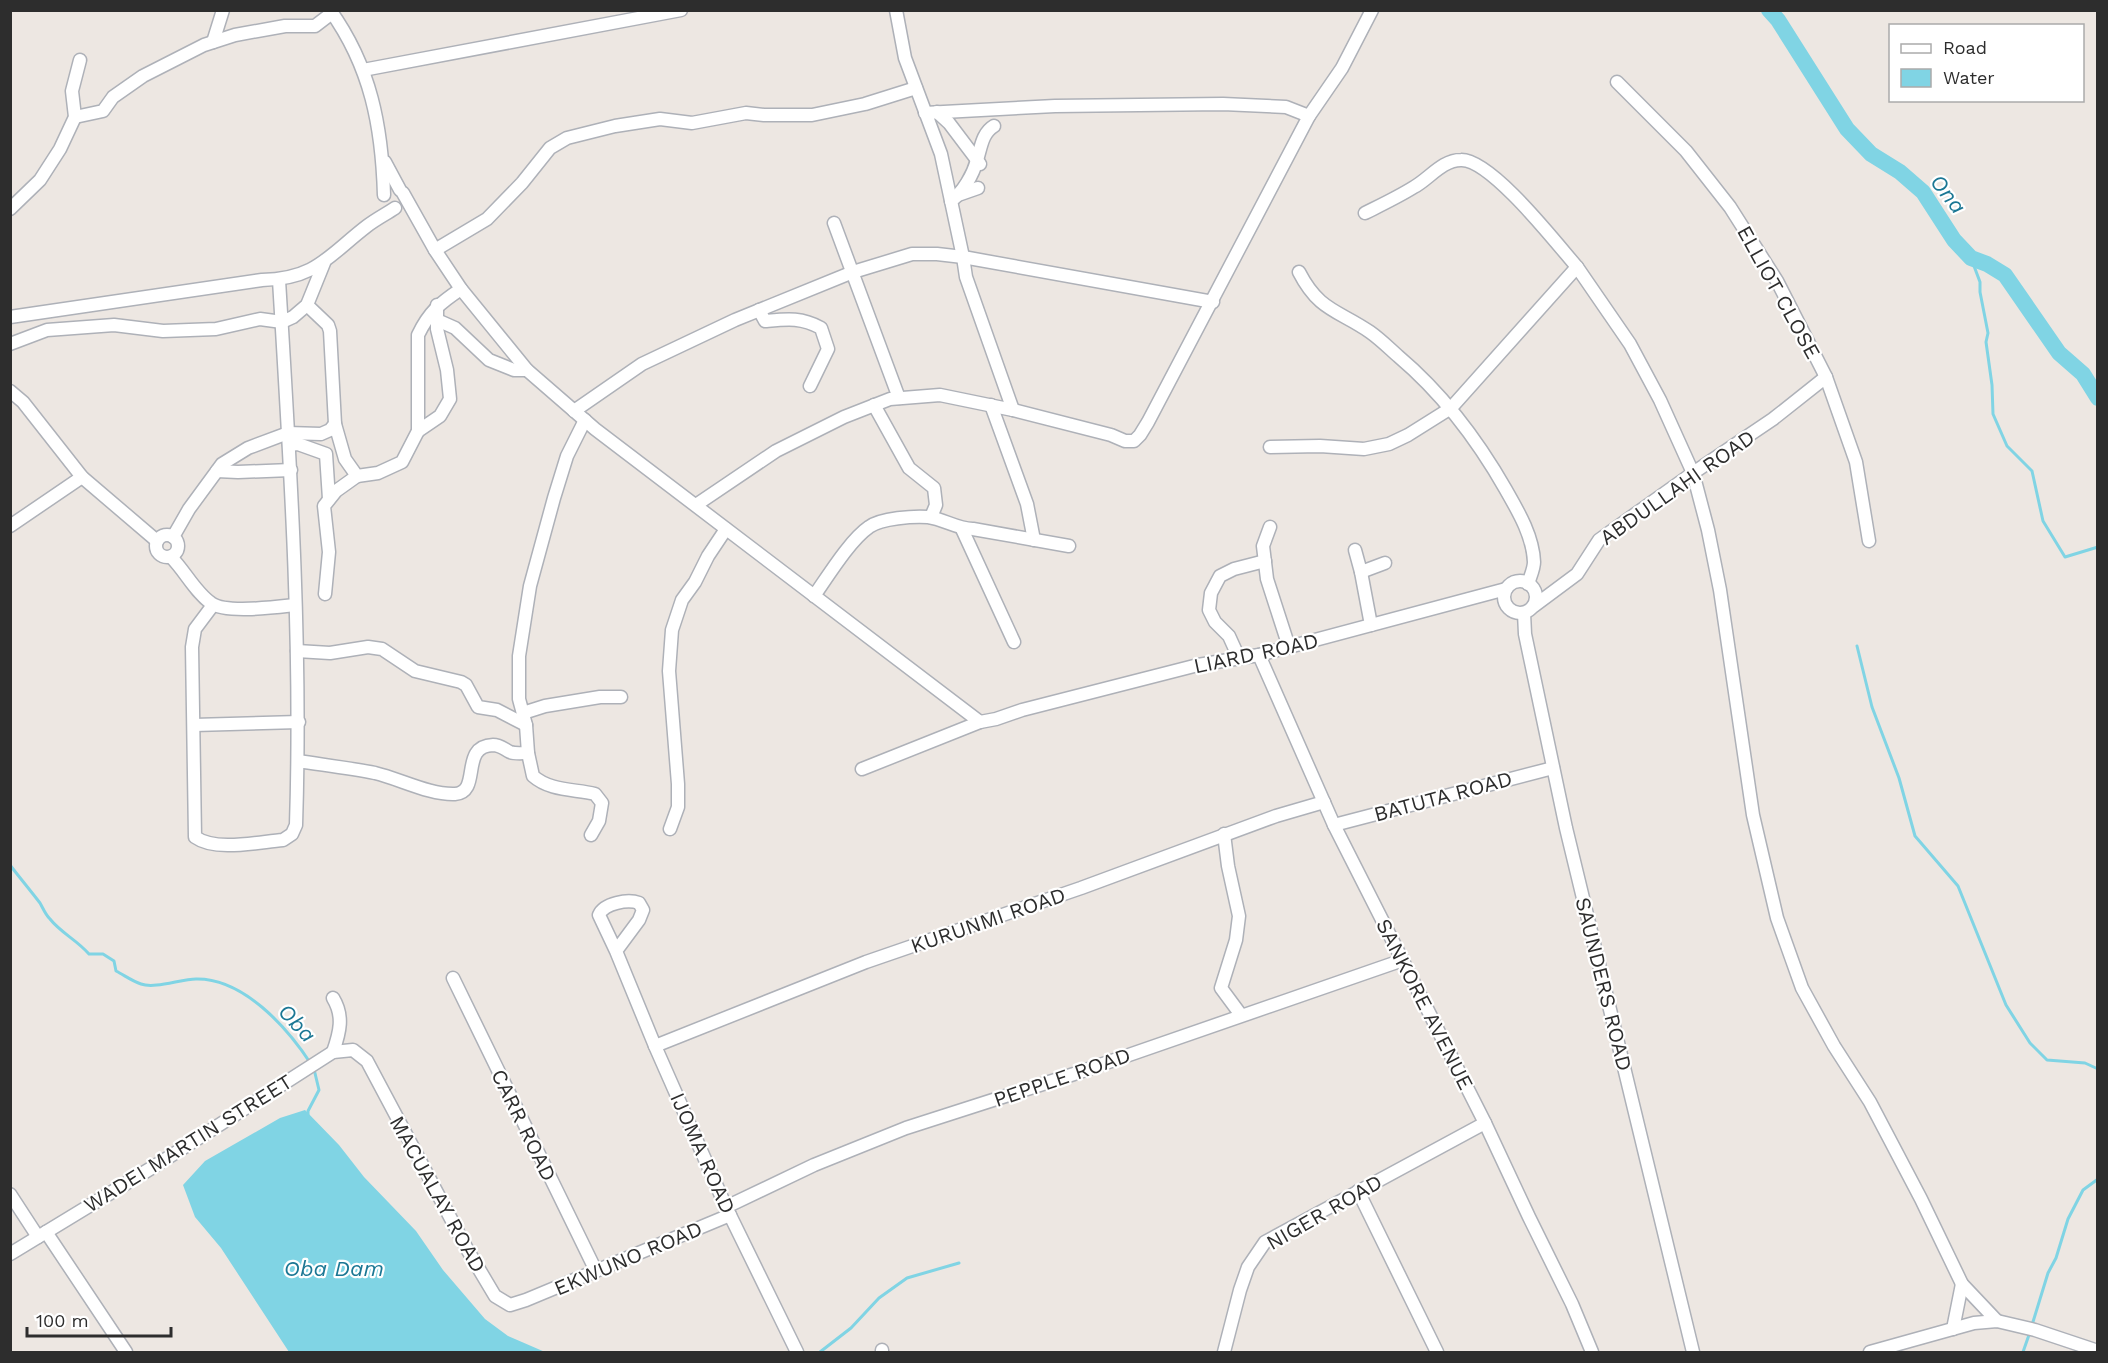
<svg xmlns="http://www.w3.org/2000/svg" width="2108" height="1363" font-family="'Work Sans',sans-serif">
<rect width="100%" height="100%" fill="#ede7e2"/>
<polygon fill="#80d4e4" points="305,1110 339,1145 364,1177 416,1231 443,1270 485,1319 508,1336 545,1352 289,1352 221,1248 195,1217 183,1185 205,1161 280,1118"/>
<g fill="none" stroke-linecap="round" stroke-linejoin="round">
<g stroke="#80d4e4" stroke-width="3">
<polyline points="1971,258 1980,282 1980,292 1988,333 1986,342 1992,385 1993,414 2007,446 2032,471 2043,521 2065,557 2098,547"/>
<polyline points="1857,646 1872,707 1899,778 1915,836 1958,886 2006,1005 2030,1043 2047,1060 2085,1063 2098,1069"/>
<path d="M10 865C20 878 30 890 40 903 43 908 45 914 50 919 61 933 77 940 89 954H103L114 961 116 971C124 975 132 981 141 984 155 989 181 979 196 979 243 978 287 1027 311 1064"/>
<polyline points="308,1116 308,1111 319,1090 314,1069"/>
<polyline points="2032,1325 2048,1273 2056,1258 2068,1219 2083,1190 2098,1179"/>
<polyline points="820,1352 851,1328 879,1298 907,1278 959,1263"/>
<polyline points="2023,1352 2030,1332"/>
</g>
<polyline stroke="#80d4e4" stroke-width="16" points="1769,10 1778,20 1847,129 1871,154 1900,172 1923,192 1954,240 1971,258 1987,264 2005,275 2059,353 2083,374 2098,398"/>
<g stroke="#aeb1b8" stroke-width="15">
<g id="minor">
<path d="M330 10C371 67 382 127 384 195"/>
<polyline points="896,10 905,58 941,154 963,257 966,277 1013,410"/>
<polyline points="213,42 223,10"/>
<polyline points="363,70 681,10"/>
<polyline points="1617,82 1686,151 1730,207 1777,281 1826,377 1856,462 1869,541"/>
<polyline points="937,112 949,123 980,164"/>
<polyline points="1309,116 1342,68 1372,10"/>
<polyline points="75,117 103,111 113,97 143,76 204,45 235,35 285,26 315,26 332,13"/>
<polyline points="385,162 400,190"/>
<polyline points="403,193 435,250 461,289 527,370 595,429 980,722 996,719 1022,710 1198,665 1259,655 1506,589"/>
<polyline points="958,195 978,188"/>
<path d="M951 201C963 192 973 175 977 160 981 148 982 133 994 126"/>
<polyline points="10,209 40,180 60,149 75,117 72,91 80,60"/>
<path d="M1365 213C1381 205 1398 197 1414 187 1429 179 1442 160 1461 160 1491 159 1557 244 1577 267"/>
<polyline points="834,223 899,398"/>
<polyline points="435,250 487,219 522,183 550,148 567,138 615,126 660,119 692,123 746,113 764,115 812,115 865,104 916,88"/>
<path d="M1299 272C1319 311 1338 310 1370 332 1380 339 1389 348 1398 356 1443 394 1477 439 1506 490 1518 511 1533 536 1534 562 1534 569 1530 577 1528 584"/>
<path d="M307 305 328 325 330 331 335 424 345 459 357 476 378 473 402 462 418 431V335C429 312 440 303 461 289"/>
<path d="M759 310 765 321C787 319 801 317 821 328L828 349 810 386"/>
<path d="M10 317 262 280C316 279 328 256 367 226 376 219 386 214 395 208"/>
<polyline points="437,320 455,328 489,360 514,370 527,370"/>
<polyline points="10,344 47,330 114,325 163,331 216,329 260,319 282,322 293,317 307,305 324,263"/>
<polyline points="10,391 23,402 82,477 157,541"/>
<polyline points="874,405 909,468 934,488 936,505 931,517"/>
<polyline points="991,405 1027,504 1034,540"/>
<polyline points="574,411 642,364 735,320 853,272 912,254 937,254 963,257 1213,302"/>
<path d="M585 420 567 456 554 498 530 586 519 656V699L526 725 528 753 533 776C550 791 574 789 595 794L602 803 599 821 591 835"/>
<polyline points="418,431 440,416 450,399 447,370 437,329 437,305"/>
<polyline points="289,445 298,444 326,454 329,499"/>
<polyline points="1270,447 1320,446 1364,449 1389,444 1408,435 1451,408 1577,267 1630,344 1660,400 1693,473 1708,530 1720,590 1753,815 1777,918 1802,988 1834,1046 1870,1102 1921,1199 1962,1284 1997,1321"/>
<polyline points="217,471 238,472 291,470"/>
<polyline points="696,505 776,451 844,417 890,399 940,395 1013,410 1111,435 1125,441 1134,441 1140,435 1148,422 1309,116 1286,107 1223,104 1055,106 925,113"/>
<polyline points="10,526 82,477"/>
<polyline points="1270,527 1263,546 1267,579 1289,647"/>
<polyline points="962,529 1014,642"/>
<circle cx="167" cy="546" r="11"/>
<polyline points="173,537 189,509 222,464 248,448 288,433 321,434 330,430 335,424"/>
<polyline points="1355,550 1361,572 1371,625"/>
<path d="M171 557C185 571 195 592 211 603 226 614 277 607 295 605"/>
<polyline points="1361,572 1385,563"/>
<circle cx="1520" cy="597" r="16"/>
<polyline points="325,594 329,552 324,506 336,491 357,476"/>
<path d="M814 596C828 576 850 540 869 527 881 518 914 516 928 517 944 519 957 529 973 529L1069 546"/>
<path d="M213 605 195 629 192 647 195 837C216 852 258 842 283 840L292 834 296 825C302 643 290 461 279 280"/>
<polyline points="1534,606 1577,574 1599,540 1693,473 1773,419 1826,377"/>
<polyline points="1524,613 1525,634 1566,828 1693,1352"/>
<polyline points="297,651 330,653 368,647 382,649 415,671 461,682 466,685 478,707 497,710 526,725"/>
<polyline points="1259,655 1334,825 1485,1123 1529,1217 1572,1304 1592,1352"/>
<polyline points="1239,658 1229,636 1215,622 1209,610 1211,593 1220,576 1234,569 1265,561"/>
<polyline points="523,713 545,706 600,697 621,697"/>
<polyline points="194,725 299,722"/>
<path d="M298 761C324 765 350 768 375 773 400 779 430 795 455 794 482 792 459 746 493 745 500 745 504 749 510 752 515 754 522 753 528 753"/>
<polyline points="862,769 980,722"/>
<polyline points="1334,825 1553,768"/>
<polyline points="670,829 678,807 678,784 669,671 672,630 682,600 695,582 708,556 726,529"/>
<polyline points="1224,834 1228,866 1239,916 1236,940 1221,988 1241,1015"/>
<path d="M616 951 639 920 643 910 639 903C628 899 604 903 599 915L616 951 655 1046 726 1207 797 1352"/>
<polyline points="453,978 596,1271"/>
<path d="M333 998C344 1016 340 1032 333 1052"/>
<polyline points="655,1046 866,962 1081,888 1276,816 1324,802"/>
<polyline points="1358,1191 1437,1352"/>
<polyline points="10,1194 38,1237"/>
<polyline points="726,1207 814,1165 906,1128 1074,1074 1403,960"/>
<polyline points="46,1232 126,1352"/>
<polyline points="10,1254 158,1164 333,1052 353,1050 367,1061 467,1249 495,1296 510,1305 526,1300 730,1215"/>
<polyline points="1953,1329 1962,1284"/>
<polyline points="882,1350 882,1352"/>
<polyline points="1224,1352 1240,1290 1248,1267 1265,1242 1485,1123"/>
<polyline points="1870,1352 1974,1323 1997,1321 2035,1330 2098,1351"/>
</g>
</g>
<use href="#minor" stroke="#fff" stroke-width="12"/>
</g>
<g text-anchor="middle" dominant-baseline="central" stroke-width="4.5" stroke-linejoin="round" paint-order="stroke">
<g font-size="21" fill="#2d2d2d" stroke="#fff">
<text transform="translate(1779 292) rotate(61)">ELLIOT CLOSE</text>
<text transform="translate(1677 487) rotate(-35)">ABDULLAHI ROAD</text>
<text transform="translate(1256 653) rotate(-12)">LIARD ROAD</text>
<text transform="translate(1443 796) rotate(-15)">BATUTA ROAD</text>
<text transform="translate(988 920) rotate(-19)">KURUNMI ROAD</text>
<text transform="translate(1604 984) rotate(76)">SAUNDERS ROAD</text>
<text transform="translate(1425 1004) rotate(63)">SANKORE AVENUE</text>
<text transform="translate(1062 1077) rotate(-19)">PEPPLE ROAD</text>
<text transform="translate(524 1125) rotate(64)">CARR ROAD</text>
<text transform="translate(188 1143) rotate(-32)">WADEI MARTIN STREET</text>
<text transform="translate(703 1153) rotate(66)">IJOMA ROAD</text>
<text transform="translate(438 1194) rotate(61)">MACUALAY ROAD</text>
<text transform="translate(1324 1212) rotate(-30)">NIGER ROAD</text>
<text transform="translate(628 1258) rotate(-23)">EKWUNO ROAD</text>
</g>
<g font-size="22" font-style="italic" fill="#1b7794" stroke="#fff">
<text transform="translate(1948 194) rotate(52)">Ona</text>
<text transform="translate(297 1023) rotate(47)">Oba</text>
<text x="334" y="1268">Oba Dam</text>
</g>
</g>
<rect width="2108" height="1363" fill="none" stroke="#2d2d2d" stroke-width="24"/>
<rect x="1889" y="24" width="195" height="78" fill="#ffffff" stroke="#ababab" stroke-width="1.5"/>
<rect x="1901" y="44" width="30" height="9" fill="#ffffff" stroke="#ababab" stroke-width="1.5"/>
<text x="1943" y="54" font-size="18" fill="#2d2d2d">Road</text>
<rect x="1901" y="69" width="30" height="18" fill="#80d4e4" stroke="#ababab" stroke-width="1.5"/>
<text x="1943" y="84" font-size="18" fill="#2d2d2d">Water</text>
<path d="M27 1327v9h144v-9" fill="none" stroke="#2d2d2d" stroke-width="3"/>
<text x="36" y="1327" font-size="18" fill="#2d2d2d" stroke="#ffffff" stroke-width="4.5" paint-order="stroke">100 m</text>
</svg>
